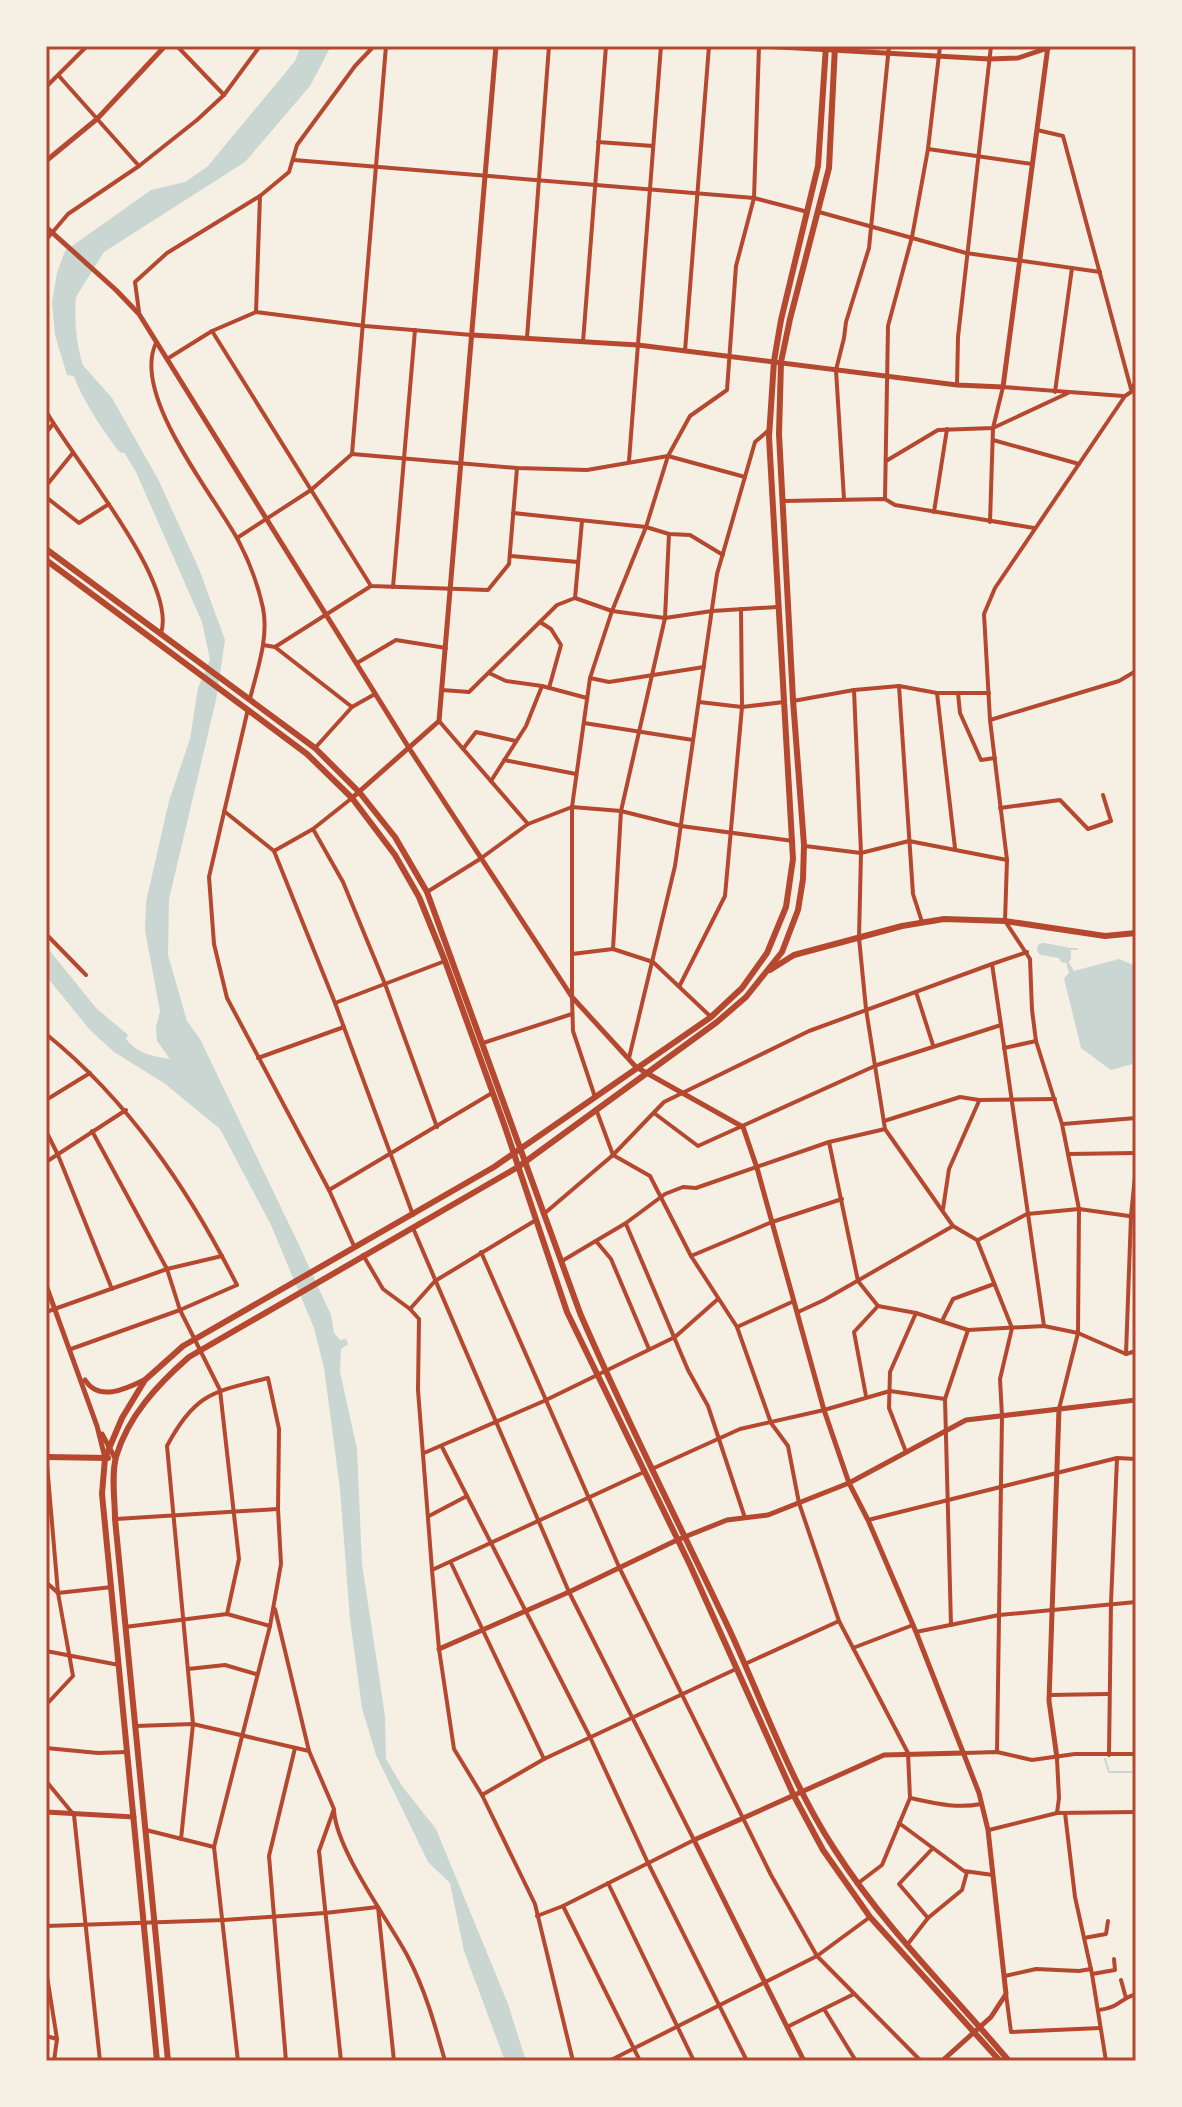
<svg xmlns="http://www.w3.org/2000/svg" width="1182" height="2107" font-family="Georgia,serif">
<rect width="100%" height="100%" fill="#f6efe4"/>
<g fill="#c9d6d2">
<path d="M301 46H331L310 86 245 162 104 252 66 313 64 328 71 347 81 363 112 398 158 479 199 569 225 640 216 700 169 899 168 955 187 1021 200 1039 299 1245 331 1315 334 1333 340 1340 346 1339 348 1344 341 1349 340 1372 357 1449 362 1564 385 1716 386 1759 402 1786 436 1829 508 2004 526 2061H505L464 1951 450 1883 428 1862 376 1755 362 1708 350 1619 340 1489 324 1368 314 1328 271 1225 220 1129 164 1083 114 1052 90 1030 46 976V946L96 1008 128 1035 126 1039C138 1054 152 1056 170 1059L157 1041 156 1027 160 1011 145 930 146 902 169 801 190 739 198 688 210 660 202 622 136 472 79 377 67 375 55 335 52 302 57 273 65 251 151 190 185 182 207 167 295 61Z"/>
<polygon points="1119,959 1136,966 1136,1063 1111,1070 1081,1048 1064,978 1069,973 1066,962 1068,961 1074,971"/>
</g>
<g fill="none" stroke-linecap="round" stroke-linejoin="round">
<g stroke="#c9d6d2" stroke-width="2">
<polyline points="1060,949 1077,949"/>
<polyline points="1105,1759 1109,1772 1136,1772"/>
</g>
<g stroke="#c9d6d2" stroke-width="12">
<path d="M70 295C65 360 85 396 123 447"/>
<polyline points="1043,949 1065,953 1065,957"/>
</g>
<g stroke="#b5482f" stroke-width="4">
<polyline points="177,46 224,95"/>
<polyline points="59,76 139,166"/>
<polyline points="46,87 87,46"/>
<polyline points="1037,130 1063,136 1131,389"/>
<polyline points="598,142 653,146"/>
<polyline points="928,149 1032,164"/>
<polyline points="294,160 754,198 808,212"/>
<polyline points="819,212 966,253 1100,272"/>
<polyline points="46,240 68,214 139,166 197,120 224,95 260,46"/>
<polyline points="139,312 135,282 167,253 260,196 289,172 297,145 355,66 374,46"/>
<polyline points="256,312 260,196"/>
<polyline points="212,331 371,586 488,590 509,564 517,468"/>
<polyline points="527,338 549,46"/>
<polyline points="583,342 606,46"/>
<path d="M156 343C131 395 213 494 238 540 249 561 258 584 263 608 269 638 257 670 250 699"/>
<polyline points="685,351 709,46"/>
<polyline points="167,359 212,331 256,312 365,326 472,335"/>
<polyline points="957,385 958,337 991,46"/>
<polyline points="1055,392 1072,268"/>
<path d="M46 411C72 458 178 582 161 633"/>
<polyline points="46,433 53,424"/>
<polyline points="993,440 1079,464"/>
<polyline points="352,454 517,468 587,470 668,456 745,477"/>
<polyline points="629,461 661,46"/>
<polyline points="886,461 938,430 993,428 1068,393"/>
<polyline points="46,486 72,454"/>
<polyline points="46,497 79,523 109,504"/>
<polyline points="844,499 836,370 844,338 846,322 869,248 889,46"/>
<polyline points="885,499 888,326 912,237 928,149 940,46"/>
<polyline points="784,501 885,499 895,505 1034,528"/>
<polyline points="934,512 947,429"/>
<polyline points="513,513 646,527 669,534 690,535 723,555"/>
<polyline points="990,522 993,428 1003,387 1123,396"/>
<polyline points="237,538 311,490 352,454 386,46"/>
<polyline points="511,556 578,562"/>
<polyline points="393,587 415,330"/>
<polyline points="575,598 582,521"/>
<polyline points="540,622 551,629 561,645 549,688"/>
<polyline points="263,645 275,647 371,586"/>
<polyline points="275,647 352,707"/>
<polyline points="357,663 396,640 446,648"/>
<polyline points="489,673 506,681 542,686 587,698"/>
<polyline points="590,678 609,682 704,667"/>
<polyline points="899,686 913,894 922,922"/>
<polyline points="442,690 469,692 557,605 575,598 612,611 665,618 712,611 777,607"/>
<polyline points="854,690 861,853 859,938 866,1009 885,1129 953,1226 977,1240 1012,1328 1000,1379 1002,1416 997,1752"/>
<polyline points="937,693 955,848"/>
<polyline points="958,693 960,713 981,760 995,758"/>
<polyline points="793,701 854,690 899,686 937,693 989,693"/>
<polyline points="699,702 742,707 784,702"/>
<polyline points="248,709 209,877 214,944 227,998 329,1190 354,1246"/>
<polyline points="990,720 1119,681 1136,671"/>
<polyline points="439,721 528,824"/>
<polyline points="584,723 693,740"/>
<polyline points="315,748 352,707 375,694"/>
<polyline points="463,749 476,732 516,741"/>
<polyline points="504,760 576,774"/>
<polyline points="491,781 526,726 542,686"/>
<polyline points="352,798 313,829 274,851 335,1003 413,1215"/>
<polyline points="1000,808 1060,800 1088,829 1111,821 1103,795"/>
<polyline points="224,811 274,851"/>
<polyline points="313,829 343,882 385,984 437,1127"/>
<polyline points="805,846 861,853 909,841 1007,860"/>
<polyline points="427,892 480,859 528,824 572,807 621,811 681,826 793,841"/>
<polyline points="46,934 86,975"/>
<polyline points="613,949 621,811 665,618 669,534"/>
<polyline points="572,954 613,949 653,962 711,1017"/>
<polyline points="680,985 725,896 742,707 741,609"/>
<polyline points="916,992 933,1045"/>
<polyline points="335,1003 445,961"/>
<polyline points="1001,1025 1044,1326"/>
<path d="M46 1034C129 1101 189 1190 237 1285L180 1310 71 1349"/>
<polyline points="483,1043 572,1014"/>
<polyline points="1004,1048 1036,1041"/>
<polyline points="258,1058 344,1027"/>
<polyline points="629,1058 675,866 717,574 755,442 769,430"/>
<polyline points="595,1097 573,1031 572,997 572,807 590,678 612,611 646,527 668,456 690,416 727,390 736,266 754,198 759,46"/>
<polyline points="46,1100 90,1073"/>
<polyline points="596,1109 613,1155 650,1176 691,1256 737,1327 771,1423 788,1446 799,1503 839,1621 908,1753 910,1798 882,1865 857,1884"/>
<polyline points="654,1113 698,1146 877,1065 1001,1025 992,964 1027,952"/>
<polyline points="884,1121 960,1097 979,1100 1055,1099"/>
<polyline points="1063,1124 1136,1118"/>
<polyline points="46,1131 58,1155 112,1289"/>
<polyline points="92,1131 167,1269 180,1310 220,1390 239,1559 227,1614"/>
<polyline points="829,1142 858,1281 878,1306 916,1313 968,1330 1044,1326 1078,1333 1126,1354 1136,1351"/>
<polyline points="1068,1154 1136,1153"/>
<polyline points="46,1162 126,1110"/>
<polyline points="329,1190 492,1093"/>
<polyline points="943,1209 949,1169 979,1101"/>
<polyline points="545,1213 613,1155 664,1102 809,1031 992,964"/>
<polyline points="536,1220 435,1281 410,1309 419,1319 418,1390 432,1570 439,1649 454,1749 482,1795 535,1904 573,2061"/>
<polyline points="626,1224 688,1370 708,1406 745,1518"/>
<polyline points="413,1228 569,1592 694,1840 563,1906 640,2061"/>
<polyline points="978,1240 1027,1214 1079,1209 1136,1217"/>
<polyline points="596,1241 611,1259 649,1349"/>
<polyline points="481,1252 620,1569 771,1875 817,1956 921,2061"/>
<polyline points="363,1255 383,1289 410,1309"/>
<polyline points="691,1256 772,1222 842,1199"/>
<polyline points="562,1261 626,1223 665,1194 683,1187 696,1188 829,1142 885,1129"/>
<polyline points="46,1312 167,1269 222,1256"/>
<polyline points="798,1312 824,1300 953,1226"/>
<polyline points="942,1321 953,1299 994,1284"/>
<polyline points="737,1327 794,1301"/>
<polyline points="1126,1354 1131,1216 1136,1166"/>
<polyline points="866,1396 854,1332 878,1306"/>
<polyline points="1059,1409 1078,1333 1079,1209 1062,1124 1036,1041 1032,1010 1030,959 1005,921 1007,860 990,720 984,614 995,588 1125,396 1131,392 1136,380"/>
<polyline points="442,1447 590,1737 648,1863 747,2061"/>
<polyline points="906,1452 889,1408 890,1372 916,1313"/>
<polyline points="46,1453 58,1593 112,1587"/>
<polyline points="424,1453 544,1401 675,1337 718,1299"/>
<polyline points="654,1468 740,1429 824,1410 890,1391 945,1399"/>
<polyline points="429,1516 467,1496"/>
<polyline points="116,1519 278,1509"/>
<polyline points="868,1520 1117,1458 1136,1459"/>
<polyline points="451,1563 544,1759"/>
<polyline points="432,1570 644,1472"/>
<polyline points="46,1582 58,1593 73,1676 46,1705"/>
<polyline points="275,1609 309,1751 334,1809 319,1851 341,2061"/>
<polyline points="951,1625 945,1399 968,1330"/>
<polyline points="125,1627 227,1614 270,1626"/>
<polyline points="916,1632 999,1615 1136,1602"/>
<polyline points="853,1648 913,1625"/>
<polyline points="46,1651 119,1665"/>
<polyline points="745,1664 839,1621"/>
<polyline points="188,1669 225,1665 256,1674"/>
<polyline points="1050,1695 1108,1694"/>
<polyline points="136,1726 193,1724 309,1751"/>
<polyline points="46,1748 98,1753 127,1752"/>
<polyline points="964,1753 997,1752 1032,1760 1075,1754 1136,1754"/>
<polyline points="1109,1755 1111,1603 1117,1458"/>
<polyline points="1057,1759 1059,1798 1057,1813"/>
<polyline points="46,1781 74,1815 100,2061"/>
<polyline points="482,1795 544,1759 736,1669"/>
<path d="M910 1798C934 1803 957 1809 981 1804"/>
<path d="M334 1811C337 1851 387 1918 407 1955 425 1989 435 2025 445 2061"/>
<polyline points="1065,1813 1075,1897 1092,1974 1106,2061"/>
<polyline points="899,1823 964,1871 993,1875"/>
<polyline points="146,1830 214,1847"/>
<polyline points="989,1830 1057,1813 1136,1812"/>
<path d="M181 1839 193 1724 167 1446C195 1393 213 1392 268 1378L279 1429 278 1509 281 1564 270 1626 214 1847 238 2061"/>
<polyline points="608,1883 694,2061"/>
<polyline points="537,1916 563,1906"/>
<polyline points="928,1918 899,1884 933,1848"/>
<polyline points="46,1926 224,1920 325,1913 378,1907 394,2061"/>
<polyline points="1084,1938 1106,1934 1108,1921"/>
<polyline points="907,1945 928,1918 962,1890 967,1872"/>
<polyline points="46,1970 57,2039 54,2061"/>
<polyline points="1092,1974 1115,1970 1114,1959"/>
<polyline points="1005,1976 1036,1969 1079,1971 1091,1969"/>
<polyline points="1121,1980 1126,1998"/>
<polyline points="1006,1994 1011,2032 1100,2028"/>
<polyline points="824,2009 856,2061"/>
<path d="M1099 2010C1121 2007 1119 1999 1136 1994"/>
<polyline points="787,2027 854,1994"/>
<polyline points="46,2036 57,2039"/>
<polyline points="286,2061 269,1856 295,1748"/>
<polyline points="434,2061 445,2060"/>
<polyline points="609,2061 817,1956 870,1917"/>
</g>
<g stroke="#b5482f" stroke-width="5">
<polyline points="761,46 989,59 1018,58 1048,48"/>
<polyline points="46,161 97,119 165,46"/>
<polyline points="46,227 116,290 139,314 409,748 572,997 636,1067 743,1127 757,1168 824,1410 849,1483 768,1515 727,1520 677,1540 569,1592 439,1649"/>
<polyline points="472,335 638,345 957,385 1003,387 1048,46"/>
<polyline points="352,798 439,721 496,46"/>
<polyline points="46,1285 97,1426 105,1458"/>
<path d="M85 1380C99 1402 126 1389 144 1380"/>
<polyline points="102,1434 115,1458"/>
<polyline points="1057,1758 1049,1701 1059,1409"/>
<polyline points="46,1812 134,1817"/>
<polyline points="804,2061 694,1840 884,1755 964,1753"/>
<polyline points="942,2061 991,2017 1006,1994 988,1830 979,1793 916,1632 868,1520 849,1483 966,1420 1136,1400"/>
</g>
<g stroke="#b5482f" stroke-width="6">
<polyline points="770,970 794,955 902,926 944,919 1005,921 1105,936 1136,933"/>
<polyline points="46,1457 108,1458"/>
<polyline points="157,2061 102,1494 105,1458 122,1418 145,1380 183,1346 494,1167 711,1017 742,988 767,953 786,907 793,859 769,437 774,361 781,320 818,166 826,46"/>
<path d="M168 2061 115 1519C115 1500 111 1476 116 1457 128 1416 158 1384 189 1357L518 1167 717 1022 746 997 782 952 798 910 803 879 804 845 793 700 779 434 781 362 790 319 829 168 835 46"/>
</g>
<g stroke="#b5482f" stroke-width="6">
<path d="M46 549 315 748 360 793 395 837 427 892 580 1313C626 1420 680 1525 730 1631 764 1705 791 1783 835 1850 884 1927 950 1991 1009 2061"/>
<polyline points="46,560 307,754 352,798 395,855 419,897 445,961 504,1124 567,1312 690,1565 794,1796 823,1850 870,1917 1000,2061"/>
</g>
</g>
<rect width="1182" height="2107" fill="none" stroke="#f6efe4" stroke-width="96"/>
<rect x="48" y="48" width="1086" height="2011" fill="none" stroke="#b5482f" stroke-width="3"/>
</svg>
